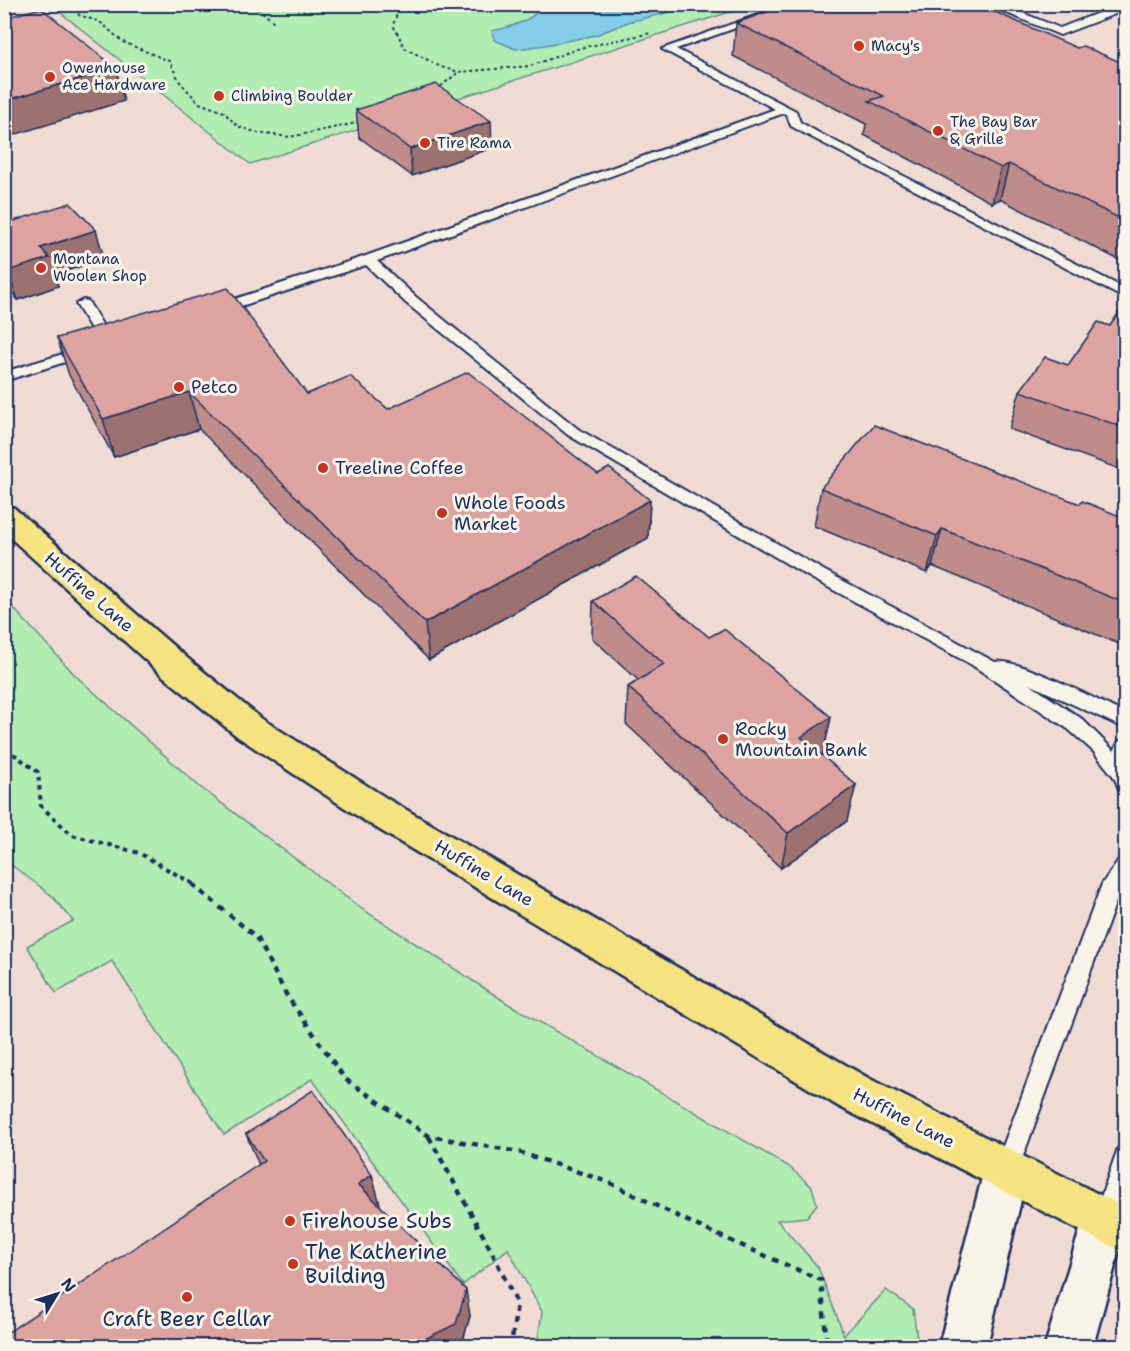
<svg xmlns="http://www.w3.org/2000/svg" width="1130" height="1351" font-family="'Shantell Sans',sans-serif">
<rect width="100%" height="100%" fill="#f7f3e8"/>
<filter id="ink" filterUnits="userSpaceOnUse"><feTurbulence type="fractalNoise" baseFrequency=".0167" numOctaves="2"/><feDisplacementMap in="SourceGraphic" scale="12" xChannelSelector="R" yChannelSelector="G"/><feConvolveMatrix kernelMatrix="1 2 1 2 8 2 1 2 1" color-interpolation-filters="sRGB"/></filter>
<g filter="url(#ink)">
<polygon fill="#efdbd3" points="5,5 51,5 250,164 752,5 1125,5 1125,1346 5,1346"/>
<g fill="#b1ecb1" stroke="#668e88" stroke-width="1.5">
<polygon points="51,5 752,5 250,164"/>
<polygon points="5,599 76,676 200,787 362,909 507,1003 788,1166 812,1187 817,1204 807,1217 777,1220 818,1267 844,1335 886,1290 913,1309 918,1346 537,1346 542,1312 508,1249 463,1285 312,1079 224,1135 112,961 56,993 27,946 73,921 51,895 5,860"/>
</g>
<path fill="#85cce6" stroke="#5b8db0" stroke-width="1.5" d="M545 5V4L700 5 628 22 596 35 546 45 516 49 494 40 492 31C514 26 529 22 545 5Z"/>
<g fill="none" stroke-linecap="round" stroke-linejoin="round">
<g stroke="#1b2f5e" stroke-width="4">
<g id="lane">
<path d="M788 4H804L676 49 796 111 800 122 819 133 1126 289V299L811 137 791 126 787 115 784 113 377 261 416 297 578 429 825 571 995 662C1014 656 1103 703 1126 714V729L1029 684 1082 719 1114 751 1119 741 1126 739V792L1119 789 1114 777 1093 751 1068 729 972 665 813 579 568 435 406 303 366 265 220 313 215 314 208 310 210 307 363 257 775 109 662 49Z"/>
<polygon points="985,4 1000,4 1060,28 1121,4 1126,4 1126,10 1060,35"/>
<polygon points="83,300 88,301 114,344 112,347 107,348 102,347 76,304"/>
<polygon points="86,347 91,348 93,351 91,354 4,381 4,372"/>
<polygon points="1126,857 1126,882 1121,888 1018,1170 1014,1178 1006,1182 998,1178 994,1170 1102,884 1119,859"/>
<polygon points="1126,1145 1126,1194 1113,1232 1104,1235 1095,1232 1092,1223 1118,1148"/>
</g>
</g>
<g stroke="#1b2f5e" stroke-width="5">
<g id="secondary">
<polygon points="1006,1148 1021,1155 1028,1170 987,1346 939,1346 984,1170 991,1155"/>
<polygon points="1104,1201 1120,1207 1126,1226 1093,1346 1045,1346 1082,1223 1088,1207"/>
</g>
</g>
<g stroke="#1b2f5e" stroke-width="5">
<polygon id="highway" points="4,505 14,508 187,658 262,719 391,801 868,1078 1126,1208 1126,1254 838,1106 365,821 238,737 163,676 4,532"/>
</g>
<g stroke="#1b2f5e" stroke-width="2" stroke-dasharray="3 3" stroke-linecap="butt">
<polyline points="71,4 79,15 100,22 123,42 169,61 180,82 199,103 224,112 237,126 258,133 290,137 361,122"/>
<polyline points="253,4 275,23"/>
<polyline points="401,4 393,25 405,48 441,67 459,72 530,66 580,48 651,33"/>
<polyline points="436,90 459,72"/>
</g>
<polyline stroke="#1b2f5e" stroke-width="4" stroke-dasharray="4.5 4.5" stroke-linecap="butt" points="4,753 15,755 38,772 41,806 72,835 139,853 195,885"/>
<g stroke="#1b2f5e" stroke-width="4.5" stroke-dasharray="6 6" stroke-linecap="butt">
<polyline points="192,884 256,937 287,996 345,1079 429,1136 519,1152 608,1182 704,1229 821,1280 827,1346"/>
<polyline points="429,1137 491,1250 517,1304 511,1346"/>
</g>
<use href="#lane" fill="#f7f3e8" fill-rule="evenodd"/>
<use href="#secondary" fill="#f7f3e8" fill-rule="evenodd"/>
<use href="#highway" fill="#f5e382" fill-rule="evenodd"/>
</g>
<g fill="#be8c8a" stroke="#1b2f5e" stroke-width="1.5">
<polygon points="736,23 1077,48 1125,64 1125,263 1000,199 992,203 864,135 866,124 733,56"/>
<polygon points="356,110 492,148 412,176 359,137"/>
<polygon points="4,224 104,258 55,275 58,286 18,300 4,283"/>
<polygon points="1125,304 1125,471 1009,429 1020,391 1068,365 1110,326"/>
<polygon points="57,338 307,394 388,409 598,474 650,500 648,538 429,660 199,429 114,457 69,375"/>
<polygon points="821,488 1080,504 1125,518 1125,632 1119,644 932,566 927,573 814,526"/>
<polygon points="593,601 709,637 831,717 823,754 821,755 847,821 781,868 626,724 628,687 638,680 592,638"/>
<polygon points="246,1134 372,1175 379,1205 470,1316 461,1347 4,1347 259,1165"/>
</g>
<g fill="#9b7271" stroke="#1b2f5e" stroke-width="1.5">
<polygon points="116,68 124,101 4,138 4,101"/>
<polygon points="491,121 492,148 412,176 410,149"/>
<polygon points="1009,164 1000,199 992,203 1001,168"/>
<polygon points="96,230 104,258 55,275 58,286 18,300 8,271 41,248"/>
<polygon points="189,392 199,429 114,457 103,419"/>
<polygon points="650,500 648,538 429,660 425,623"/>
<polygon points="942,529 932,566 927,573 937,536"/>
<polygon points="1125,628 1125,632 1119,644"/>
<polygon points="831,717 823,754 794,774 801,737"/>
<polygon points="856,785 847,821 781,868 788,833"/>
<polygon points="372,1175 380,1204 366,1213 358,1184"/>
<polygon points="466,1290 470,1316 461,1347 408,1347"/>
</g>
<g fill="#dda3a1" stroke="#1b2f5e" stroke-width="1.5">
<polygon points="789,4 977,4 1077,48 1083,46 1125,64 1125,221 1009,164 1001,168 869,101 884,96 736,23"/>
<polygon points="41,8 116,68 4,101 4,18"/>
<polygon points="436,84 491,121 410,149 356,110"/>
<polygon points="70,203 96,230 41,248 49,258 8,271 4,267 4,224"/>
<polygon points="228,288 307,394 350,376 388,409 468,372 598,474 609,468 650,500 425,623 189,392 103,419 57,338"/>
<polygon points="1125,304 1125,428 1020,391 1045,357 1068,365 1098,322 1110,326"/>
<polygon points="874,425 1080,504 1082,501 1125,518 1125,603 942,529 937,536 821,488"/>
<polygon points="636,576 709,637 724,629 831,717 801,737 856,785 788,833 628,687 664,664 593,601"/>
<polygon points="313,1090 372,1175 358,1184 466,1290 456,1324 408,1347 4,1347 4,1335 264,1161 246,1134"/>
</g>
</g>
<g fill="#c8321e" stroke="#f7f3e8" stroke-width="2">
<circle cx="859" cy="46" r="6"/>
<circle cx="50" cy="77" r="6"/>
<circle cx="219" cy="96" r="6"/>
<circle cx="938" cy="131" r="6"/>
<circle cx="425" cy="143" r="6"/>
<circle cx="41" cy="268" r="6"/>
<circle cx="179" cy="387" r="6"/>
<circle cx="323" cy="468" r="6"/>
<circle cx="442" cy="513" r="6"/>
<circle cx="723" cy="739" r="6"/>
<circle cx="290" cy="1221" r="6"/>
<circle cx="293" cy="1264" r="6"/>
<circle cx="187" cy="1297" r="6"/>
</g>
<g text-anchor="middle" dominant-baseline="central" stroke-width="6" stroke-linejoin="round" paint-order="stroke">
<g font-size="15" fill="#1b2f5e" stroke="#f7f3e8" text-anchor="start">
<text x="871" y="46">Macy's</text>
<text x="62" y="68">Owenhouse<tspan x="62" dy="17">Ace Hardware</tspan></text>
<text x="231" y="96">Climbing Boulder</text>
<text x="950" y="122">The Bay Bar<tspan x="950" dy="17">&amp; Grille</tspan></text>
<text x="437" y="143">Tire Rama</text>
<text x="53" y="259">Montana<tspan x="53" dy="17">Woolen Shop</tspan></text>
</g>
<g font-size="18" fill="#1b2f5e" stroke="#f7f3e8" text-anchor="start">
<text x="191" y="387">Petco</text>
<text x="335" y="468">Treeline Coffee</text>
<text x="454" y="503">Whole Foods<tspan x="454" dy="21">Market</tspan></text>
<text x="735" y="729">Rocky<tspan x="735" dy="21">Mountain Bank</tspan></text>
</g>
<g font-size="18" fill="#1b2f5e" stroke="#f7f3e8">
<text transform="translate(89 592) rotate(41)">Huffine Lane</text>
<text transform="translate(484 873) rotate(31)">Huffine Lane</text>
<text transform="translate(904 1118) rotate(27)">Huffine Lane</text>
</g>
<g font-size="21" fill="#1b2f5e" stroke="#f7f3e8" text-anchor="start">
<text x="302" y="1221">Firehouse Subs</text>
<text x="305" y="1252">The Katherine<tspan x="305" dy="24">Building</tspan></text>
<text x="187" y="1319" text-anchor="middle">Craft Beer Cellar</text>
</g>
</g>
<rect width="1130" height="1351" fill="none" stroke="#f7f3e8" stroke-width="24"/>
<rect x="12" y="12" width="1106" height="1327" fill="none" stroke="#1b2f5e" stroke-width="2" filter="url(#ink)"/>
<g transform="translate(57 1294) rotate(52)" stroke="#f7f3e8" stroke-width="4.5" paint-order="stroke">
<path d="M0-4.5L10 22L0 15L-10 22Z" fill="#1b2f5e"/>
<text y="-9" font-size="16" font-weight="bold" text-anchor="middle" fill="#1b2f5e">N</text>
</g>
</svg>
